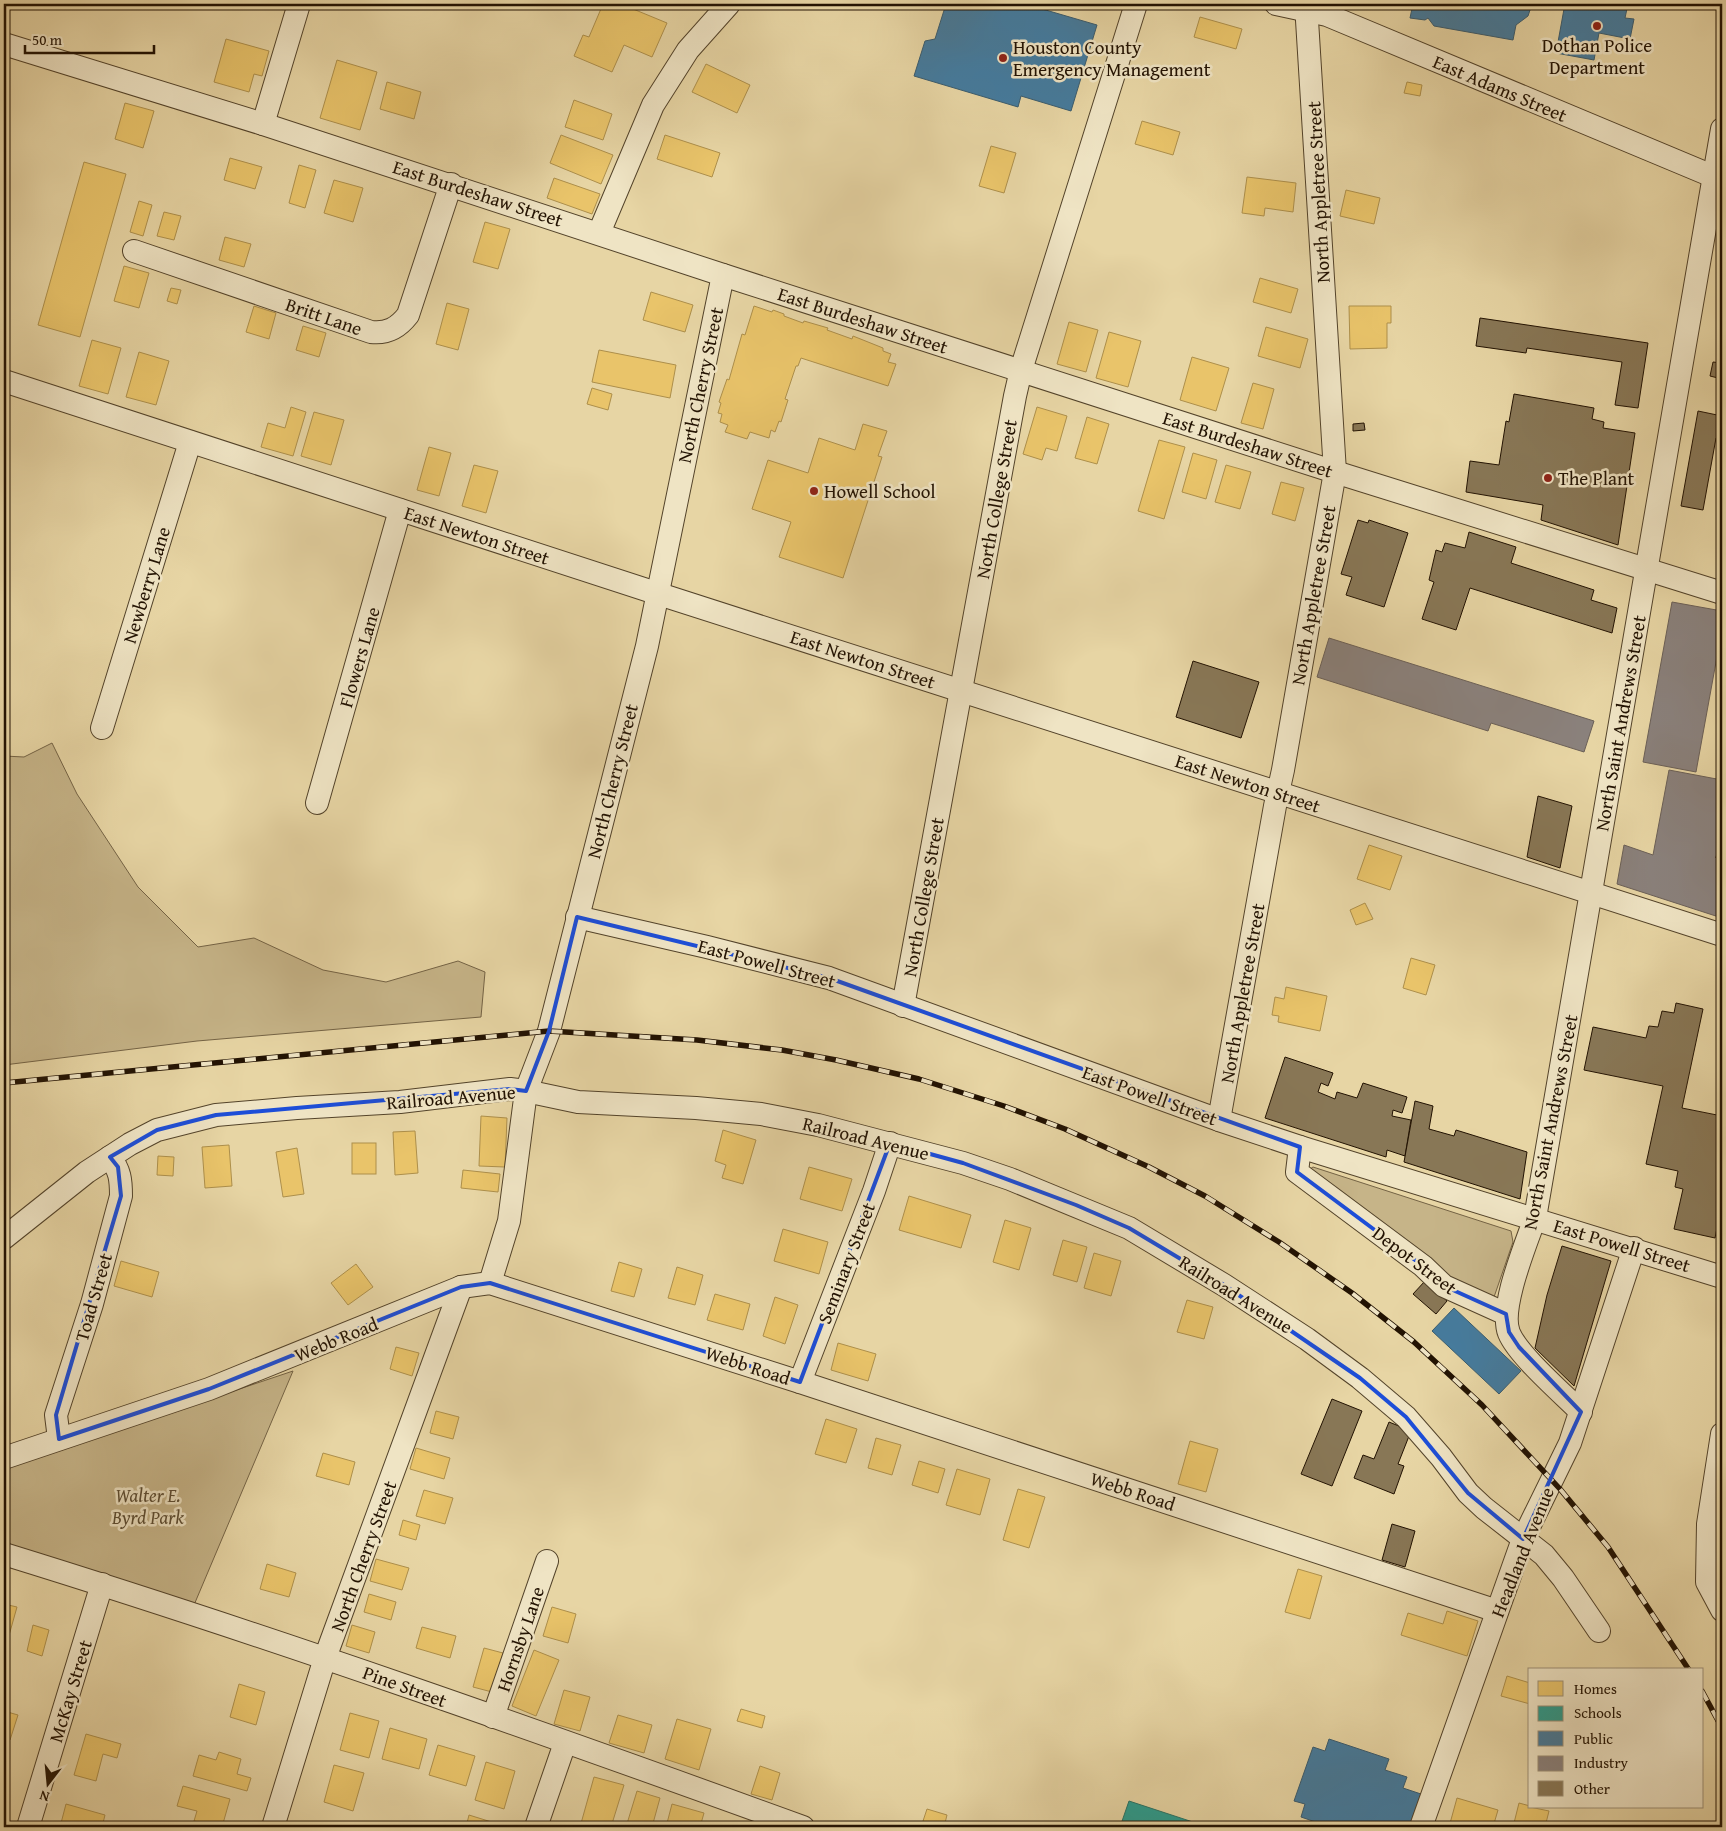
<svg xmlns="http://www.w3.org/2000/svg" width="1726" height="1831" font-family="'Gentium Book Plus',serif">
<rect width="100%" height="100%" fill="#e7d5a4"/>
<filter id="stains"><feTurbulence type="fractalNoise" baseFrequency=".004" numOctaves="4"/><feColorMatrix values="0 0 0 0 .2 0 0 0 0 .09 0 0 0 0 .02 0 0 0 .5 -.17"/></filter>
<radialGradient id="worn" r=".72"><stop offset=".6" stop-color="#630" stop-opacity="0"/><stop offset="1" stop-color="#630" stop-opacity=".3"/></radialGradient>
<g fill="#c6b488" stroke="#746345">
<polygon points="52,743 77,794 138,887 198,947 254,938 323,970 386,982 458,961 485,972 481,1017 197,1041 4,1065 4,756 24,757"/>
<polygon points="1313,1167 1511,1231 1513,1242 1493,1300 1446,1279 1310,1169"/>
<polygon points="293,1371 194,1605 4,1546 4,1468"/>
</g>
<g fill="#e9c46a" stroke="#ad8f4b">
<polygon points="603,4 621,4 667,23 652,57 624,45 612,72 574,56 583,35 589,37"/>
<polygon points="1200,17 1242,29 1236,49 1194,37"/>
<polygon points="226,39 269,51 262,76 254,74 249,92 214,82"/>
<polygon points="337,60 377,72 360,130 320,118"/>
<polygon points="706,64 750,85 737,113 692,92"/>
<polygon points="387,82 421,92 414,119 380,109"/>
<polygon points="1407,82 1422,85 1420,96 1404,93"/>
<polygon points="574,100 612,114 603,140 565,127"/>
<polygon points="125,103 154,111 143,148 115,139"/>
<polygon points="1142,121 1180,132 1173,155 1135,144"/>
<polygon points="561,135 613,155 601,184 550,163"/>
<polygon points="665,135 720,153 712,177 657,159"/>
<polygon points="991,146 1016,153 1004,193 979,186"/>
<polygon points="230,158 262,167 255,189 224,180"/>
<polygon points="84,162 126,174 80,337 38,325"/>
<polygon points="299,165 316,170 305,208 289,203"/>
<polygon points="1247,177 1296,183 1293,212 1265,208 1264,216 1242,213"/>
<polygon points="554,178 600,194 592,214 547,198"/>
<polygon points="334,180 363,188 353,222 324,213"/>
<polygon points="1346,190 1380,198 1374,224 1340,216"/>
<polygon points="139,201 152,205 143,236 130,232"/>
<polygon points="164,212 181,216 174,240 157,236"/>
<polygon points="485,222 510,229 498,269 473,262"/>
<polygon points="225,237 251,244 244,267 219,260"/>
<polygon points="124,266 149,273 139,308 114,301"/>
<polygon points="1260,278 1298,289 1291,313 1253,302"/>
<polygon points="171,288 181,290 177,304 167,301"/>
<polygon points="651,292 693,305 685,332 643,320"/>
<polygon points="447,303 469,309 458,350 436,344"/>
<polygon points="254,306 276,313 269,339 246,332"/>
<polygon points="754,306 772,312 773,310 784,314 784,316 803,323 804,321 828,328 827,330 852,339 853,336 883,348 883,351 891,354 888,362 896,364 888,386 801,358 798,366 796,366 785,399 788,400 781,422 779,421 775,432 771,430 769,438 750,432 747,439 725,432 728,425 720,422 722,414 718,413 721,403 719,402 727,379 729,380 742,334 745,335"/>
<polygon points="1349,306 1391,306 1391,323 1387,323 1387,348 1350,349"/>
<polygon points="1069,322 1098,330 1086,372 1057,364"/>
<polygon points="303,326 326,333 319,357 296,350"/>
<polygon points="1266,327 1308,339 1300,368 1258,356"/>
<polygon points="1109,332 1141,341 1128,387 1096,378"/>
<polygon points="92,340 121,348 108,394 79,386"/>
<polygon points="599,350 676,365 670,398 592,382"/>
<polygon points="139,352 169,361 156,405 126,397"/>
<polygon points="1192,357 1229,368 1216,411 1180,400"/>
<polygon points="1253,383 1274,389 1263,429 1241,423"/>
<polygon points="592,388 612,394 608,410 587,404"/>
<polygon points="291,407 306,412 293,456 261,447 268,423 285,428"/>
<polygon points="1037,407 1067,416 1057,451 1046,448 1042,460 1023,454"/>
<polygon points="314,412 344,420 331,465 301,456"/>
<polygon points="1087,417 1109,424 1097,464 1075,458"/>
<polygon points="863,424 887,431 878,456 882,457 843,578 779,557 791,522 752,509 768,460 808,473 819,438 855,450"/>
<polygon points="1159,440 1185,447 1164,519 1138,511"/>
<polygon points="429,447 451,453 439,496 417,490"/>
<polygon points="1193,453 1217,460 1206,499 1182,492"/>
<polygon points="474,465 498,471 486,513 462,506"/>
<polygon points="1226,465 1251,472 1240,509 1215,502"/>
<polygon points="1281,482 1304,488 1295,521 1272,514"/>
<polygon points="1369,845 1402,856 1390,890 1357,879"/>
<polygon points="1365,903 1373,919 1356,925 1350,910"/>
<polygon points="1411,958 1435,965 1426,995 1403,988"/>
<polygon points="1286,987 1327,996 1320,1031 1278,1022 1279,1016 1272,1015 1275,997 1284,999"/>
<polygon points="481,1116 507,1118 505,1167 479,1166"/>
<polygon points="723,1130 756,1140 743,1184 722,1178 726,1165 715,1161"/>
<polygon points="415,1131 418,1173 395,1175 393,1132"/>
<rect x="352" y="1143" width="24" height="31"/>
<polygon points="229,1145 232,1186 205,1188 202,1147"/>
<polygon points="297,1148 304,1194 283,1197 276,1152"/>
<polygon points="158,1156 174,1157 173,1176 157,1175"/>
<polygon points="809,1167 852,1179 842,1211 800,1199"/>
<polygon points="463,1170 500,1174 498,1192 461,1188"/>
<polygon points="909,1196 971,1215 961,1248 899,1230"/>
<polygon points="1005,1220 1031,1228 1019,1270 993,1262"/>
<polygon points="783,1229 828,1242 819,1274 774,1261"/>
<polygon points="1063,1240 1087,1247 1077,1282 1053,1275"/>
<polygon points="1094,1253 1121,1261 1111,1296 1084,1288"/>
<polygon points="121,1261 159,1272 152,1297 114,1286"/>
<polygon points="619,1262 642,1269 634,1297 611,1291"/>
<polygon points="356,1264 373,1287 348,1305 331,1283"/>
<polygon points="677,1267 703,1275 695,1305 668,1298"/>
<polygon points="715,1294 750,1304 743,1330 707,1320"/>
<polygon points="775,1297 798,1305 785,1344 763,1336"/>
<polygon points="1187,1300 1213,1307 1204,1339 1177,1332"/>
<polygon points="838,1343 876,1354 868,1381 831,1370"/>
<polygon points="396,1347 419,1353 412,1376 390,1369"/>
<polygon points="436,1411 459,1417 453,1439 430,1433"/>
<polygon points="826,1419 857,1429 846,1463 815,1454"/>
<polygon points="876,1438 901,1445 892,1475 868,1468"/>
<polygon points="1190,1441 1218,1449 1206,1492 1178,1484"/>
<polygon points="416,1448 450,1458 444,1479 410,1469"/>
<polygon points="323,1453 355,1462 349,1485 316,1476"/>
<polygon points="919,1461 945,1469 938,1493 912,1485"/>
<polygon points="957,1469 990,1479 980,1515 946,1505"/>
<polygon points="1018,1489 1045,1497 1029,1548 1003,1540"/>
<polygon points="424,1490 453,1498 445,1524 416,1516"/>
<polygon points="403,1520 420,1525 416,1540 399,1535"/>
<polygon points="376,1559 409,1568 402,1590 370,1581"/>
<polygon points="267,1564 296,1573 289,1597 260,1589"/>
<polygon points="1298,1569 1322,1576 1310,1619 1285,1612"/>
<polygon points="369,1594 396,1602 391,1620 364,1612"/>
<polygon points="4,1604 17,1607 6,1646 4,1645"/>
<polygon points="552,1607 576,1614 568,1643 543,1636"/>
<polygon points="1447,1611 1478,1621 1467,1656 1401,1635 1408,1613 1443,1624"/>
<polygon points="33,1625 49,1630 42,1656 27,1651"/>
<polygon points="352,1625 375,1632 369,1653 346,1646"/>
<polygon points="422,1627 456,1636 450,1658 416,1648"/>
<polygon points="484,1648 503,1653 492,1692 473,1687"/>
<polygon points="534,1650 559,1660 536,1716 512,1706"/>
<polygon points="1507,1676 1530,1683 1530,1704 1501,1696"/>
<polygon points="239,1684 265,1692 256,1725 230,1717"/>
<polygon points="564,1690 590,1697 580,1731 554,1724"/>
<polygon points="741,1709 765,1716 762,1728 737,1721"/>
<polygon points="4,1711 18,1715 10,1740 4,1738"/>
<polygon points="350,1713 379,1721 369,1758 340,1750"/>
<polygon points="618,1715 652,1725 644,1753 609,1743"/>
<polygon points="677,1719 711,1729 699,1770 665,1759"/>
<polygon points="390,1728 427,1739 419,1769 382,1759"/>
<polygon points="86,1734 121,1744 117,1758 103,1754 96,1781 74,1775"/>
<polygon points="438,1745 475,1756 466,1786 429,1775"/>
<polygon points="219,1752 241,1759 237,1774 251,1778 247,1791 193,1776 199,1755 216,1760"/>
<polygon points="486,1762 515,1771 504,1809 475,1800"/>
<polygon points="334,1765 364,1773 353,1811 324,1802"/>
<polygon points="760,1766 780,1773 772,1800 751,1794"/>
<polygon points="594,1777 624,1785 611,1827 580,1827"/>
<polygon points="183,1786 230,1799 222,1827 194,1821 197,1811 177,1806"/>
<polygon points="637,1791 660,1798 652,1827 626,1827"/>
<polygon points="1457,1798 1498,1810 1493,1827 1449,1827"/>
<polygon points="1519,1803 1530,1806 1530,1807 1549,1811 1545,1827 1528,1827 1514,1823"/>
<polygon points="66,1804 105,1815 102,1827 60,1827"/>
<polygon points="672,1804 704,1813 700,1827 666,1827"/>
<polygon points="927,1809 947,1815 944,1827 921,1827"/>
<polygon points="469,1815 498,1824 497,1827 466,1827"/>
<polygon points="721,1823 737,1827 720,1827"/>
</g>
<polygon fill="#2a9d8f" stroke="#287365" points="1129,1801 1208,1827 1120,1827"/>
<g fill="#457b9d" stroke="#3a5c6e">
<polygon points="946,4 1025,4 1097,25 1071,111 1021,96 1018,107 914,76 925,41 935,39"/>
<polygon points="1413,4 1532,4 1528,16 1516,25 1513,40 1434,26 1428,18 1425,20 1410,18"/>
<polygon points="1535,4 1628,4 1625,18 1634,19 1630,39 1599,33 1594,60 1556,53 1564,9"/>
<polygon points="1454,1308 1521,1371 1499,1394 1432,1331"/>
<polygon points="1329,1739 1389,1759 1385,1770 1407,1777 1403,1788 1421,1794 1409,1827 1391,1822 1389,1827 1367,1826 1367,1827 1330,1827 1301,1817 1305,1804 1294,1801 1313,1747 1325,1751"/>
</g>
<g fill="#8a817c" stroke="#6b6057">
<polygon points="1672,602 1722,611 1722,629 1696,772 1643,762"/>
<polygon points="1329,638 1594,721 1584,752 1491,723 1488,731 1317,677"/>
<polygon points="1669,770 1722,780 1722,825 1716,858 1722,859 1722,918 1617,884 1624,845 1653,855"/>
</g>
<g fill="#887756" stroke="#221202">
<polygon points="1480,318 1648,343 1638,408 1615,405 1622,362 1527,348 1526,353 1476,346"/>
<polygon points="1713,362 1722,363 1722,379 1710,376"/>
<polygon points="1514,394 1594,408 1592,419 1604,422 1603,428 1635,433 1618,545 1541,520 1543,505 1466,492 1470,461 1499,465 1506,421 1509,422"/>
<polygon points="1698,411 1722,416 1722,439 1716,438 1703,510 1681,506"/>
<polygon points="1364,423 1365,430 1353,431 1353,424"/>
<polygon points="1358,520 1368,523 1369,520 1408,533 1384,607 1346,595 1352,577 1341,574"/>
<polygon points="1469,532 1516,547 1511,563 1594,590 1591,600 1617,608 1612,633 1470,588 1456,630 1422,619 1434,582 1429,580 1436,550 1442,552 1445,543 1465,548"/>
<polygon points="1193,661 1259,682 1241,738 1176,717"/>
<polygon points="1538,796 1572,806 1560,868 1527,857"/>
<polygon points="1722,825 1722,859 1716,858"/>
<polygon points="1676,1003 1703,1009 1682,1108 1722,1116 1722,1202 1715,1238 1674,1229 1683,1189 1675,1187 1678,1171 1646,1164 1663,1086 1584,1070 1593,1027 1646,1038 1649,1026 1658,1027 1662,1011 1674,1013"/>
<polygon points="1285,1057 1333,1073 1328,1086 1321,1083 1318,1092 1335,1099 1337,1092 1357,1098 1363,1083 1407,1097 1402,1113 1393,1110 1392,1116 1411,1120 1405,1156 1387,1150 1386,1157 1265,1118"/>
<polygon points="1415,1101 1433,1106 1429,1129 1454,1136 1456,1130 1527,1152 1520,1199 1404,1162"/>
<polygon points="1562,1246 1611,1261 1574,1386 1535,1348 1547,1295"/>
<polygon points="1425,1281 1447,1301 1436,1314 1413,1294"/>
<polygon points="1332,1399 1362,1411 1332,1486 1301,1474"/>
<polygon points="1389,1422 1411,1431 1398,1464 1404,1466 1394,1494 1354,1478 1363,1455 1374,1459"/>
<polygon points="1392,1524 1415,1531 1405,1567 1382,1560"/>
</g>
<g fill="none" stroke-linecap="round" stroke-linejoin="round">
<g stroke="#53432a" stroke-width="24">
<g id="minor">
<polyline points="1276,4 1327,15 1722,180"/>
<polyline points="4,44 263,124 723,275 1335,472 1722,593"/>
<polyline points="263,124 299,4"/>
<polyline points="599,233 653,105 688,50 729,4"/>
<path d="M134 251 371 332C387 334 398 328 408 315L451 184"/>
<polyline points="4,381 659,594 1722,935"/>
<polyline points="102,728 190,442"/>
<polyline points="317,803 400,510"/>
<polyline points="577,917 707,947 829,978 1219,1120 1300,1147 1722,1277"/>
<polyline points="903,1006 1015,396 1021,370 1136,4"/>
<polyline points="1219,1120 1275,806 1283,770 1335,472 1306,4"/>
<polyline points="1300,1147 1297,1172 1423,1266 1444,1286 1506,1314"/>
<polyline points="4,1238 87,1172 130,1144 157,1130 216,1115 297,1108 400,1102 510,1089 526,1091 578,1102 696,1108 761,1114 818,1125 963,1163 1010,1179 1129,1228 1224,1285 1307,1339 1360,1378 1406,1417 1441,1457 1468,1493 1484,1508 1544,1555 1563,1578 1599,1631"/>
<polyline points="490,1283 509,1221 526,1091 549,1031 647,646 723,275"/>
<polyline points="800,1382 874,1191 890,1143"/>
<path d="M1581 1412C1562 1393 1518 1355 1509 1333 1499 1308 1526 1244 1535 1218L1722 129"/>
<polyline points="1722,1434 1708,1524 1707,1582 1722,1610"/>
<path d="M59 1439 56 1415 92 1304 121 1196C121 1179 120 1171 110 1157"/>
<polyline points="4,1458 209,1389 461,1287 490,1283 800,1382 1497,1611"/>
<path d="M4 1554C273 1637 538 1731 803 1827"/>
<polyline points="493,1717 547,1561"/>
<polyline points="28,1827 102,1584"/>
<polyline points="273,1827 325,1658 461,1287"/>
<polyline points="536,1827 565,1743"/>
<polyline points="1421,1827 1523,1539 1570,1443 1634,1248"/>
</g>
</g>
<use href="#minor" stroke="#efe4c4" stroke-width="22"/>
<g stroke="#221202" stroke-width="5.5">
<g id="rail">
<polyline points="4,1083 549,1031 697,1040 782,1050 836,1060 919,1079 1004,1106 1065,1129 1149,1167 1205,1196 1279,1242 1352,1293 1414,1342 1482,1405 1560,1489 1608,1547 1689,1670"/>
<polyline points="1702,1691 1722,1728"/>
</g>
</g>
<use href="#rail" stroke="#efe4c4" stroke-width="4" stroke-dasharray="11" stroke-linecap="butt"/>
</g>
<path fill="none" stroke="#1d4ed8" stroke-width="4" stroke-linejoin="round" d="M577 917 829 978 1300 1147 1297 1172 1423 1266 1444 1286 1506 1314 1509 1332 1519 1347 1581 1412 1523 1539 1468 1493 1406 1417 1360 1378 1224 1285 1129 1228 1076 1205 963 1163 890 1143 800 1382 490 1283 461 1287 209 1389 59 1439 56 1415 121 1196 118 1167 110 1157 157 1130 216 1115 510 1089 526 1091 549 1031Z"/>
<g fill="#8f2418" stroke="#efe4c4" stroke-width="2">
<circle cx="1597" cy="26" r="5"/>
<circle cx="1003" cy="58" r="5"/>
<circle cx="1548" cy="478" r="5"/>
<circle cx="814" cy="491" r="5"/>
</g>
<g text-anchor="middle" dominant-baseline="central" stroke-width="5" stroke-linejoin="round" paint-order="stroke">
<g font-size="19" fill="#221202" stroke="#efe4c4" text-anchor="start">
<text x="1597" y="45" text-anchor="middle">Dothan Police<tspan x="1597" dy="22">Department</tspan></text>
<text x="1013" y="47">Houston County<tspan x="1013" dy="22">Emergency Management</tspan></text>
<text x="1558" y="478">The Plant</text>
<text x="824" y="491">Howell School</text>
</g>
<g font-size="19" fill="#221202" stroke="#efe4c4">
<text transform="translate(1500 88) rotate(23)">East Adams Street</text>
<text transform="translate(1318 192) rotate(-93)">North Appletree Street</text>
<text transform="translate(478 193) rotate(18)">East Burdeshaw Street</text>
<text transform="translate(324 316) rotate(19)">Britt Lane</text>
<text transform="translate(863 320) rotate(18)">East Burdeshaw Street</text>
<text transform="translate(700 385) rotate(-78)">North Cherry Street</text>
<text transform="translate(1248 444) rotate(18)">East Burdeshaw Street</text>
<text transform="translate(996 499) rotate(-80)">North College Street</text>
<text transform="translate(477 535) rotate(18)">East Newton Street</text>
<text transform="translate(146 585) rotate(-73)">Newberry Lane</text>
<text transform="translate(1313 595) rotate(-80)">North Appletree Street</text>
<text transform="translate(359 657) rotate(-74)">Flowers Lane</text>
<text transform="translate(863 659) rotate(18)">East Newton Street</text>
<text transform="translate(1620 723) rotate(-80)">North Saint Andrews Street</text>
<text transform="translate(612 781) rotate(-76)">North Cherry Street</text>
<text transform="translate(1248 783) rotate(18)">East Newton Street</text>
<text transform="translate(923 897) rotate(-80)">North College Street</text>
<text transform="translate(767 963) rotate(15)">East Powell Street</text>
<text transform="translate(1242 993) rotate(-80)">North Appletree Street</text>
<text transform="translate(1150 1095) rotate(20)">East Powell Street</text>
<text transform="translate(451 1097) rotate(-5)">Railroad Avenue</text>
<text transform="translate(1550 1122) rotate(-79)">North Saint Andrews Street</text>
<text transform="translate(866 1138) rotate(14)">Railroad Avenue</text>
<text transform="translate(1622 1245) rotate(17)">East Powell Street</text>
<text transform="translate(1415 1260) rotate(37)">Depot Street</text>
<text transform="translate(846 1263) rotate(-69)">Seminary Street</text>
<text transform="translate(1236 1294) rotate(32)">Railroad Avenue</text>
<text transform="translate(93 1297) rotate(-74)">Toad Street</text>
<text transform="translate(336 1339) rotate(-22)">Webb Road</text>
<text transform="translate(748 1365) rotate(18)">Webb Road</text>
<text transform="translate(1133 1491) rotate(18)">Webb Road</text>
<text transform="translate(1522 1552) rotate(-68)">Headland Avenue</text>
<text transform="translate(363 1556) rotate(-70)">North Cherry Street</text>
<text transform="translate(520 1639) rotate(-71)">Hornsby Lane</text>
<text transform="translate(405 1686) rotate(20)">Pine Street</text>
<text transform="translate(70 1691) rotate(-73)">McKay Street</text>
</g>
<g font-size="19" font-style="italic" fill="#5b4b31" stroke="#efe4c4">
<text x="148" y="1495">Walter E.<tspan x="148" dy="22">Byrd Park</tspan></text>
</g>
</g>
<rect width="1726" height="1831" fill="none" stroke="#e7d5a4" stroke-width="20"/>
<rect x="5" y="5" width="1716" height="1821" fill="none" stroke="#221202" stroke-width="2.5"/>
<rect x="10" y="10" width="1706" height="1811" fill="none" stroke="#221202"/>
<rect x="1528" y="1668" width="175" height="140" fill="#efe4c4" stroke="#9d9076"/>
<rect x="1538" y="1681" width="25" height="15" fill="#e9c46a" stroke="#9d9076"/>
<text x="1574" y="1694" font-size="15" fill="#221202">Homes</text>
<rect x="1538" y="1706" width="25" height="15" fill="#2a9d8f" stroke="#9d9076"/>
<text x="1574" y="1718" font-size="15" fill="#221202">Schools</text>
<rect x="1538" y="1731" width="25" height="15" fill="#457b9d" stroke="#9d9076"/>
<text x="1574" y="1744" font-size="15" fill="#221202">Public</text>
<rect x="1538" y="1756" width="25" height="15" fill="#8a817c" stroke="#9d9076"/>
<text x="1574" y="1768" font-size="15" fill="#221202">Industry</text>
<rect x="1538" y="1781" width="25" height="15" fill="#887756" stroke="#9d9076"/>
<text x="1574" y="1794" font-size="15" fill="#221202">Other</text>
<g transform="translate(48 1784) rotate(196)" stroke="#efe4c4" stroke-width="4" paint-order="stroke">
<path d="M0-4L9 19L0 12L-9 19Z" fill="#221202"/>
<text y="-8" font-size="14" font-weight="bold" text-anchor="middle" fill="#221202">N</text>
</g>
<path d="M25 45v8h129v-8" fill="none" stroke="#221202" stroke-width="2.5"/>
<text x="32" y="45" font-size="15" fill="#221202" stroke="#efe4c4" stroke-width="4" paint-order="stroke">50 m</text>
<rect width="100%" height="100%" filter="url(#stains)"/>
<rect width="100%" height="100%" fill="url(#worn)"/>
</svg>
